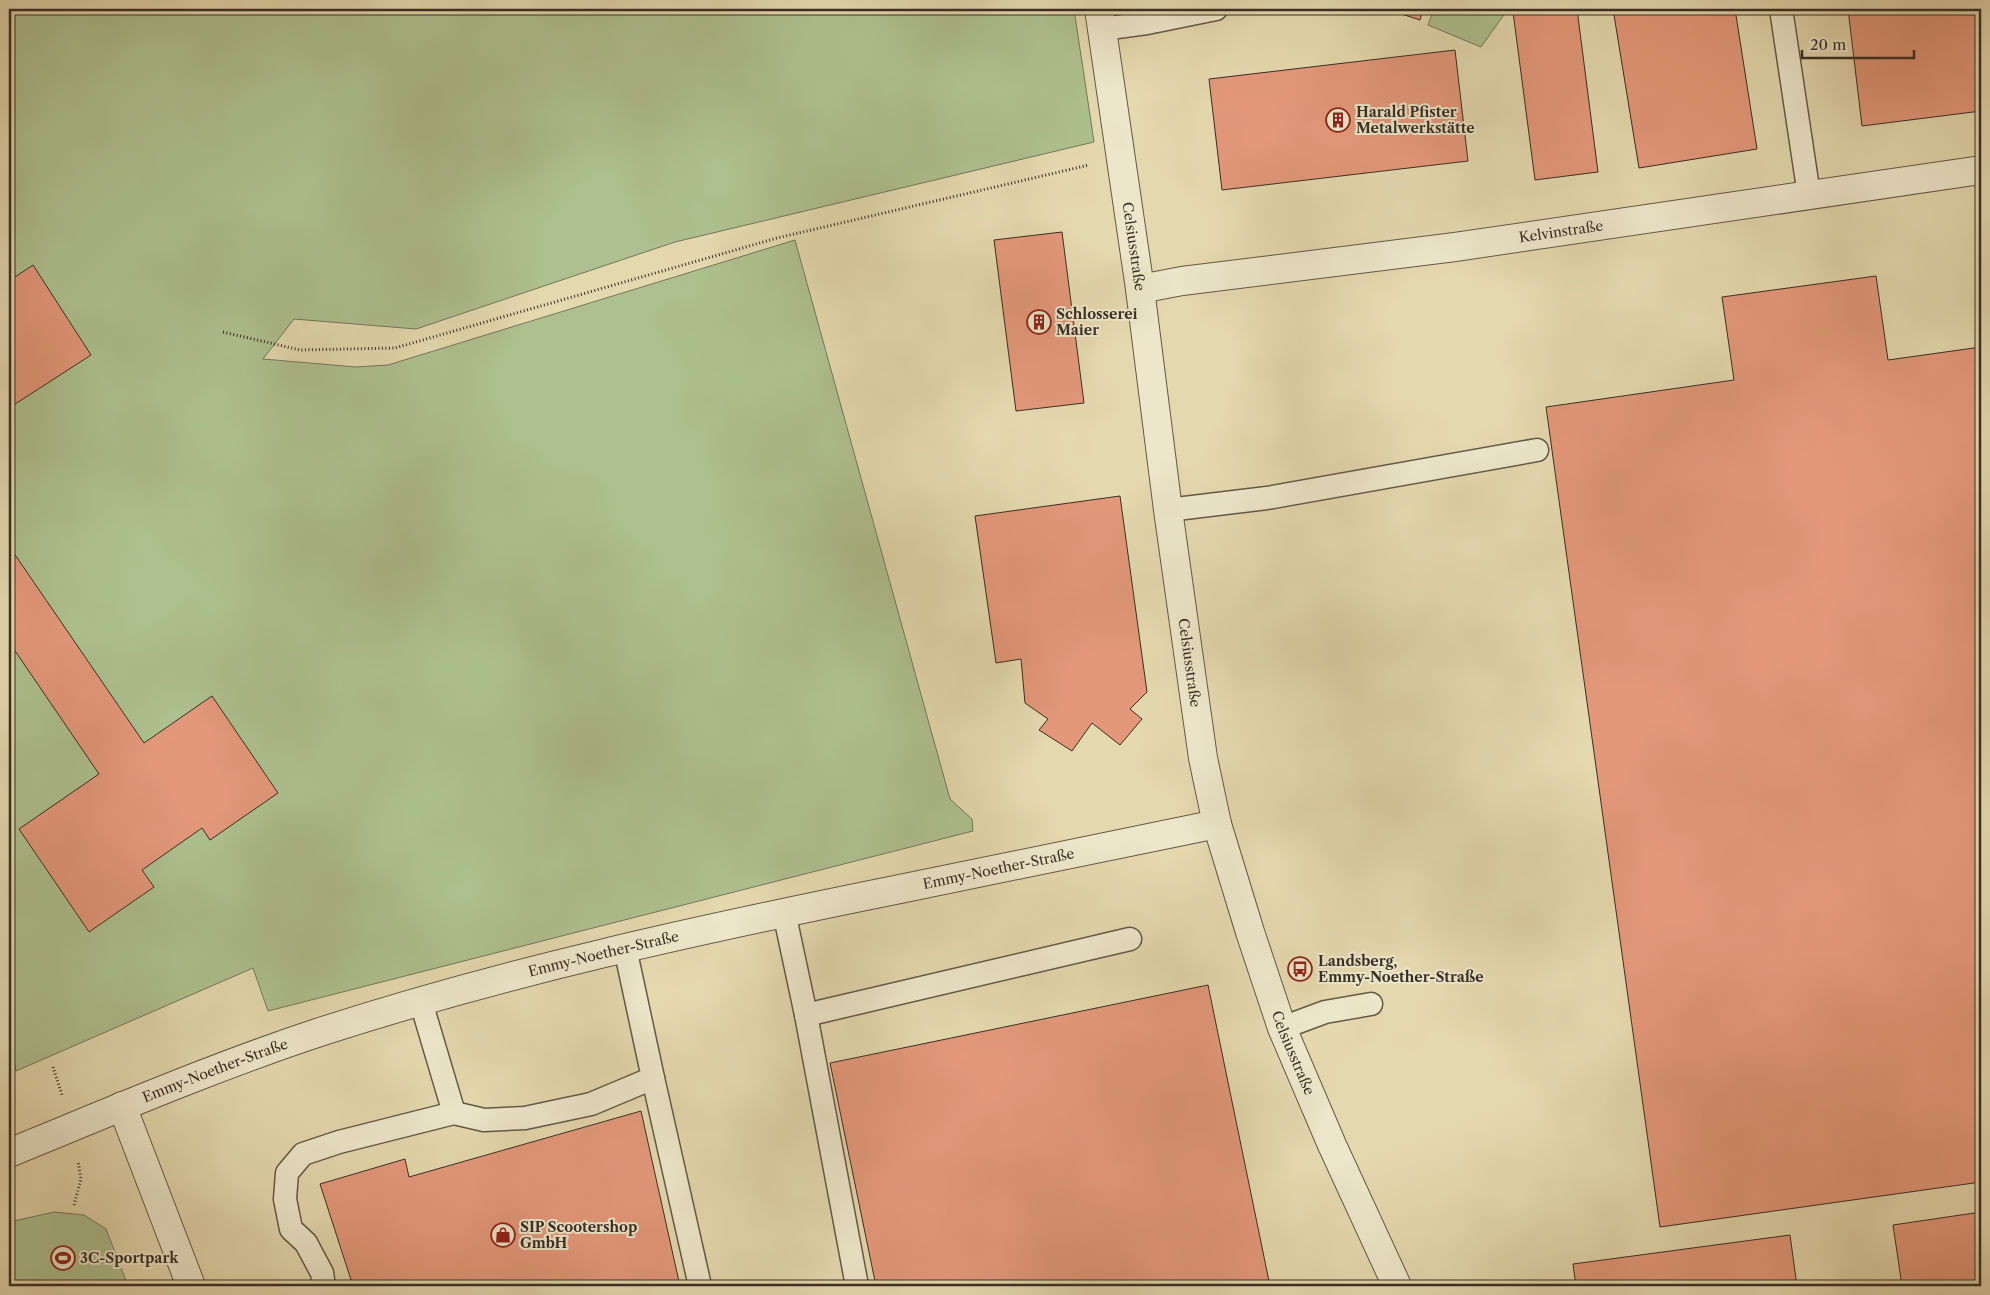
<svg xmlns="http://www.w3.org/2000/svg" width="1990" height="1295" font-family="'Libre Caslon Text',serif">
<rect width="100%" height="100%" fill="#e4d8ae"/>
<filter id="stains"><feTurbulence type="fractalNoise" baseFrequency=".004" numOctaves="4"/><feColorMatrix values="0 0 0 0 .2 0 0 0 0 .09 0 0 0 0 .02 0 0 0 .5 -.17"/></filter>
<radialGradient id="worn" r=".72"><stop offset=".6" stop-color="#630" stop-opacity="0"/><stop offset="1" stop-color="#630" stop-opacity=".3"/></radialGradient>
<g fill="#aec08f" stroke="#74775a">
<polygon points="9,9 1074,9 1094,142 675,242 416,329 294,319 263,359 356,367 388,365 795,240 950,799 972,819 973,831 268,1011 253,968 16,1071 9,1034"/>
<polygon points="1434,9 1508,9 1481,47 1428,25"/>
<polygon points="54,1212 84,1215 106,1229 128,1286 9,1286 9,1222"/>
</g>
<g fill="#e3987a" stroke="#392e25">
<polygon points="1386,9 1423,9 1420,20"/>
<polygon points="1538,9 1577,9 1598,172 1535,180 1513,12"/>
<polygon points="1613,9 1735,9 1757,149 1639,168"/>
<polygon points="1848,9 1981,9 1981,111 1862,126"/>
<polygon points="1455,50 1468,161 1222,190 1209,79"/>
<polygon points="1062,232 1084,403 1016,411 994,240"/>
<polygon points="33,265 91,355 9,408 9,281"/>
<polygon points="1876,276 1888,360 1981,347 1981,1182 1660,1227 1546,407 1734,380 1722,297"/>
<polygon points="1120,496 1147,692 1130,709 1142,719 1120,745 1092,723 1072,751 1039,730 1048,719 1025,703 1021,659 996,663 975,516"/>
<polygon points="9,546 144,743 212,696 278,793 210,840 202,828 142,870 154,887 89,932 19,829 99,774 9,642"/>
<polygon points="1208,985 1270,1286 876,1286 830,1063"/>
<polygon points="641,1111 680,1286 353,1286 320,1184 405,1159 409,1177"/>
<polygon points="1981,1212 1981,1286 1902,1286 1893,1225"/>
<polygon points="1790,1235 1797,1286 1576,1286 1573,1264"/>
</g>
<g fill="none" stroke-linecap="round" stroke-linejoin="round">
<g stroke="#645847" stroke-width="25">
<g id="service">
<polyline points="1781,9 1809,195"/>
<polyline points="1102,29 1147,23 1216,9"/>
<polyline points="1168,510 1267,498 1537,450"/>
<polyline points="784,912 806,1015"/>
<polyline points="1282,1028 1325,1012 1371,1004"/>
<polyline points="653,1078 700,1286"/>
<polyline points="454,1113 484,1120 525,1118 591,1104 653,1078 625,948"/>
<polyline points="324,1286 322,1273 306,1243 291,1229 285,1199 287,1173 303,1154 339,1142 454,1113 421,1002"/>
<polyline points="857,1286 806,1015 1130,939"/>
</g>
</g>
<g stroke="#645847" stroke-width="30">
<g id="minor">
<path id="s1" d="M1099 9 1140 289 1168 510 1203 758 1217 824 1250 932 1282 1028 1332 1145 1397 1286"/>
<path id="s2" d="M1140 289 1182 281 1455 247 1981 170"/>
<polyline points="122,1106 191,1286"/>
<path id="s3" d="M9 1153C112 1111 214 1067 320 1032 508 971 702 929 895 890 1003 868 1110 845 1217 824"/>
</g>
</g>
<g stroke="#392e25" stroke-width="3" stroke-dasharray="1 2.5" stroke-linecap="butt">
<polyline points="223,332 300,350 395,348 777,238 1089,165"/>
<polyline points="53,1067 62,1095"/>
<polyline points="74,1205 81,1179 78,1161"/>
</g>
<use href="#service" stroke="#ede6ca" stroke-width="22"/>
<use href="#minor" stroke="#ede6ca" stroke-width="28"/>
</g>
<defs>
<g id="building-ring" transform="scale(1.25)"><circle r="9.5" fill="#ede6ca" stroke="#8f2418" stroke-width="1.5"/><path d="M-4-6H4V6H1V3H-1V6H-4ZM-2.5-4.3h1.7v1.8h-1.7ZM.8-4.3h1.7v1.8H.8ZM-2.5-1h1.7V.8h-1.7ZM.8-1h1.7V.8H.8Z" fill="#8f2418"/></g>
<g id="bus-ring" transform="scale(1.25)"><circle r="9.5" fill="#ede6ca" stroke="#8f2418" stroke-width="1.5"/><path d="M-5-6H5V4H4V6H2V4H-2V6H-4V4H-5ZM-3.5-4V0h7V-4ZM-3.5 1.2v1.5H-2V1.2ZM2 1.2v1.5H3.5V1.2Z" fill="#8f2418"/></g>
<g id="shop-ring" transform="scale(1.25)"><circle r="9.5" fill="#ede6ca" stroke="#8f2418" stroke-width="1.5"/><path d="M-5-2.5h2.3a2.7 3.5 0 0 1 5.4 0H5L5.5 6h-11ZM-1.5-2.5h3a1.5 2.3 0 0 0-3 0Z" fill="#8f2418"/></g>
<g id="stadium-ring" transform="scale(1.25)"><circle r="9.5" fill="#ede6ca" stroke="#8f2418" stroke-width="1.5"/><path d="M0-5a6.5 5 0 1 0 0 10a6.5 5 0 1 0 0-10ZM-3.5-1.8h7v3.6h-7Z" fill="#8f2418"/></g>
</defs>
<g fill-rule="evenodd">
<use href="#building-ring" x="1338" y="120"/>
<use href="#building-ring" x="1039" y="322"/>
<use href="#bus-ring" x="1300" y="969"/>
<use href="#shop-ring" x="503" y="1235"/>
<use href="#stadium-ring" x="63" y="1258"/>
</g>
<g text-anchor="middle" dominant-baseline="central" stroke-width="4" stroke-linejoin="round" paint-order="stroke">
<g font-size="14" font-weight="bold" fill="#392e25" stroke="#ede6ca" text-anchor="start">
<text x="1356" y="112">Harald Pfister<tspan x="1356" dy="16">Metalwerkstätte</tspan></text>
<text x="1056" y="314">Schlosserei<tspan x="1056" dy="16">Maier</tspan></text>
<text x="1318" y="961">Landsberg,<tspan x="1318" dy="16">Emmy-Noether-Straße</tspan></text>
<text x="520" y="1227">SIP Scootershop<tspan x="520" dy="16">GmbH</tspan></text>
<text x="80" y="1258">3C-Sportpark</text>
</g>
<g font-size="14" fill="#392e25" stroke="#ede6ca">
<text stroke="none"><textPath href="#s2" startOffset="425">Kelvinstraße</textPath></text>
<text stroke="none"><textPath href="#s1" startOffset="240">Celsiusstraße</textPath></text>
<text stroke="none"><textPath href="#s1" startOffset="660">Celsiusstraße</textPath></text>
<text stroke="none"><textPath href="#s3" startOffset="1032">Emmy-Noether-Straße</textPath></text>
<text stroke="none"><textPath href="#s3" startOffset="628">Emmy-Noether-Straße</textPath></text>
<text stroke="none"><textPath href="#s1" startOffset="1065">Celsiusstraße</textPath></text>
<text stroke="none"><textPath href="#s3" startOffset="222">Emmy-Noether-Straße</textPath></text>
</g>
</g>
<rect width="1990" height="1295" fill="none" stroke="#e4d8ae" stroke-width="30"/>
<rect x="10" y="10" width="1970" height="1275" fill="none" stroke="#392e25" stroke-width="2.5"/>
<rect x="15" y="15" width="1960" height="1265" fill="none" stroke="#392e25"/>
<path d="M1802 50v8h112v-8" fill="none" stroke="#392e25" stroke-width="2.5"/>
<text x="1810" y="50" font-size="15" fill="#392e25" stroke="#ede6ca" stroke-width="4" paint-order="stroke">20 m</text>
<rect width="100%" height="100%" filter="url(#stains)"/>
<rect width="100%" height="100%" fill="url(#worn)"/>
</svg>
